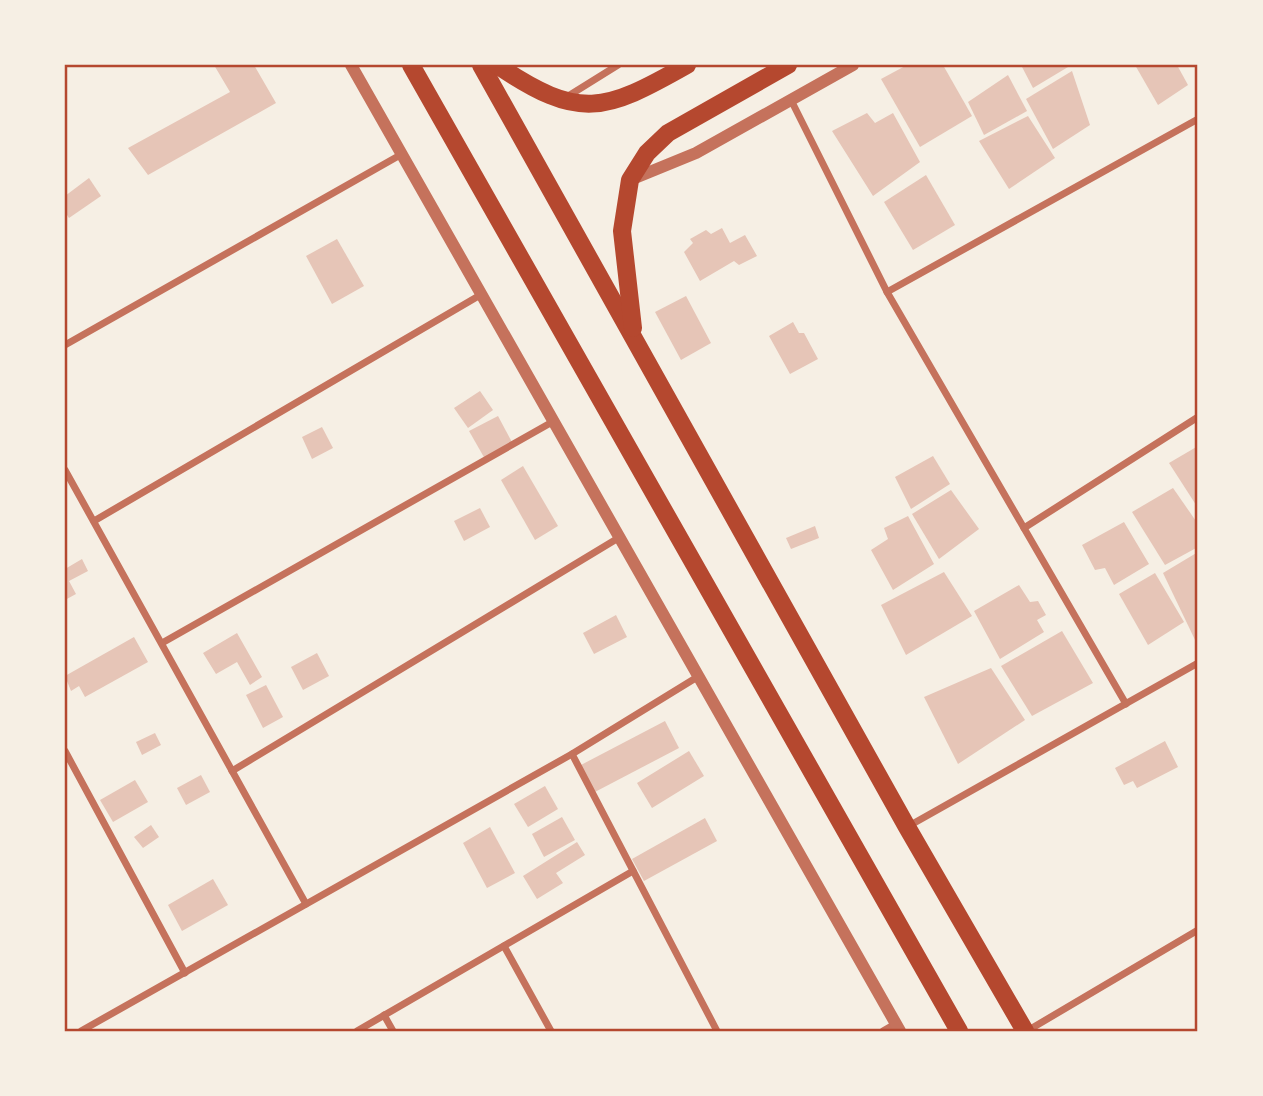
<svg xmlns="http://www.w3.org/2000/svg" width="1263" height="1096" font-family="Literata,serif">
<rect width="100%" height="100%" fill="#f6efe4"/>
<g fill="#e6c5b7">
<polygon points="214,65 254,65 276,103 148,175 128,148 230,92"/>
<polygon points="907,65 943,65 972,116 920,147 881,79"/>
<polygon points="1021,65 1067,65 1068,67 1033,88"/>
<polygon points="1135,65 1177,65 1188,85 1158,105"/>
<polygon points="1072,71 1090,125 1053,149 1026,99"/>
<polygon points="1008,75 1027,111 984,135 968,102"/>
<polygon points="867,113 875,123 893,113 920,162 873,196 832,131"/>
<polygon points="1028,116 1055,158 1009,189 979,141"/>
<polygon points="926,175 955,225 913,250 884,202"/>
<polygon points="89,178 101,196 69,218 65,212 65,196"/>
<polygon points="722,228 730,243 745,235 757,256 739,265 734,261 700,281 684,252 693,243 690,239 706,230 711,234"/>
<polygon points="337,239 364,286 332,304 306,256"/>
<polygon points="686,296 711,343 681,360 655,312"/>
<polygon points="793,322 799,333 804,333 818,359 790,374 769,336"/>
<polygon points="480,391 493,410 468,428 454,408"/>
<polygon points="498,416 513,444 485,459 469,431"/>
<polygon points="322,427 333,448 312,459 302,437"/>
<polygon points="1198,446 1198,508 1169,463"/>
<polygon points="933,456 950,484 911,509 895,477"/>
<polygon points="523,466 558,526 535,540 501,480"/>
<polygon points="1173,488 1198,524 1198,547 1165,565 1132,512"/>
<polygon points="951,490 979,529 939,559 912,514"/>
<polygon points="480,508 490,527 464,541 454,521"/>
<polygon points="908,516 934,564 893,590 871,550 888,539 884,528"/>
<polygon points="1124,522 1149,564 1114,585 1105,568 1095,570 1082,545"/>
<polygon points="815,526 819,538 791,549 786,538"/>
<polygon points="1198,552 1198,641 1196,642 1163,573"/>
<polygon points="82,559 88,571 69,581 76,594 65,600 65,569"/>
<polygon points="944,572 972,616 906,655 881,605"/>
<polygon points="1155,573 1184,622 1148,645 1119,594"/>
<polygon points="1019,585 1030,602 1038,601 1046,615 1037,620 1044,632 1000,659 974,611"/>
<polygon points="616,615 627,637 594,654 583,633"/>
<polygon points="1062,631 1093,683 1032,716 1001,666"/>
<polygon points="237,633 262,677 250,685 237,662 216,674 203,653"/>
<polygon points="134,637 148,662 85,697 79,686 71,691 65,676"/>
<polygon points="317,653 329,676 303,690 291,667"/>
<polygon points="991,668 1025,720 958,764 924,697"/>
<polygon points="266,685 283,717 263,728 246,695"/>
<polygon points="665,721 679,748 593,793 579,766"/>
<polygon points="155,733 161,745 142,755 136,742"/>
<polygon points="1165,741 1178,767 1137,788 1133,781 1124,785 1115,768"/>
<polygon points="689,751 704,776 652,808 637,783"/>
<polygon points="201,775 210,792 186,805 177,788"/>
<polygon points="135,780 148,802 113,822 100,800"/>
<polygon points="545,786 558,809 528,827 514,804"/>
<polygon points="562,817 575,840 544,857 532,834"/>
<polygon points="705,818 717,841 644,881 632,859"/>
<polygon points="151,825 159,837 143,848 134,837"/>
<polygon points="490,827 515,873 487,888 463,843"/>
<polygon points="577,842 585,855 556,873 563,883 537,899 523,876"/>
<polygon points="213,879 228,905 182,931 168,905"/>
</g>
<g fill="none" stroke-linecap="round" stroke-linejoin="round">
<g stroke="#c5725c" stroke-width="7">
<polyline points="565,98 618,65"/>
<polyline points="791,100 887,292 1126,704"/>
<polyline points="887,292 1198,119"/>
<polyline points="65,345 402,154"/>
<polyline points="65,470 306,904"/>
<polyline points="94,521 482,294"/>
<polyline points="1024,528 1198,417"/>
<polyline points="162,643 554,421"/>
<polyline points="65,751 185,973"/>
<polyline points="572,754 717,1031"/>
<polyline points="232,771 620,537"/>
<polyline points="907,827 1198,663"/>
<polyline points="504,946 551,1031"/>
<polyline points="384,1015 393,1031"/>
<polyline points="81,1031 572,754 699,676"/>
<polyline points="357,1031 633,871"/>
<polyline points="883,1031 895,1024"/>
<polyline points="1027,1031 1198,930"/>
</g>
<g stroke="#c5725c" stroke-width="12">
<polyline points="351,65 900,1031"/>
<polyline points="630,180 696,153 853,65"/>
</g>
<g stroke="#b5482f" stroke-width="18">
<polyline points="411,65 959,1031"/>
<polyline points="481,65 907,827 1025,1031"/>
<path d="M497 65C580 121 604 112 687 65"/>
<polyline points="633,328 622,231 630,180 647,153 668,133 788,65"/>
</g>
</g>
<rect width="1263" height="1096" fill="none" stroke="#f6efe4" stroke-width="133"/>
<rect x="66" y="66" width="1130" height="964" fill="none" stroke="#b5482f" stroke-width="2.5"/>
</svg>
